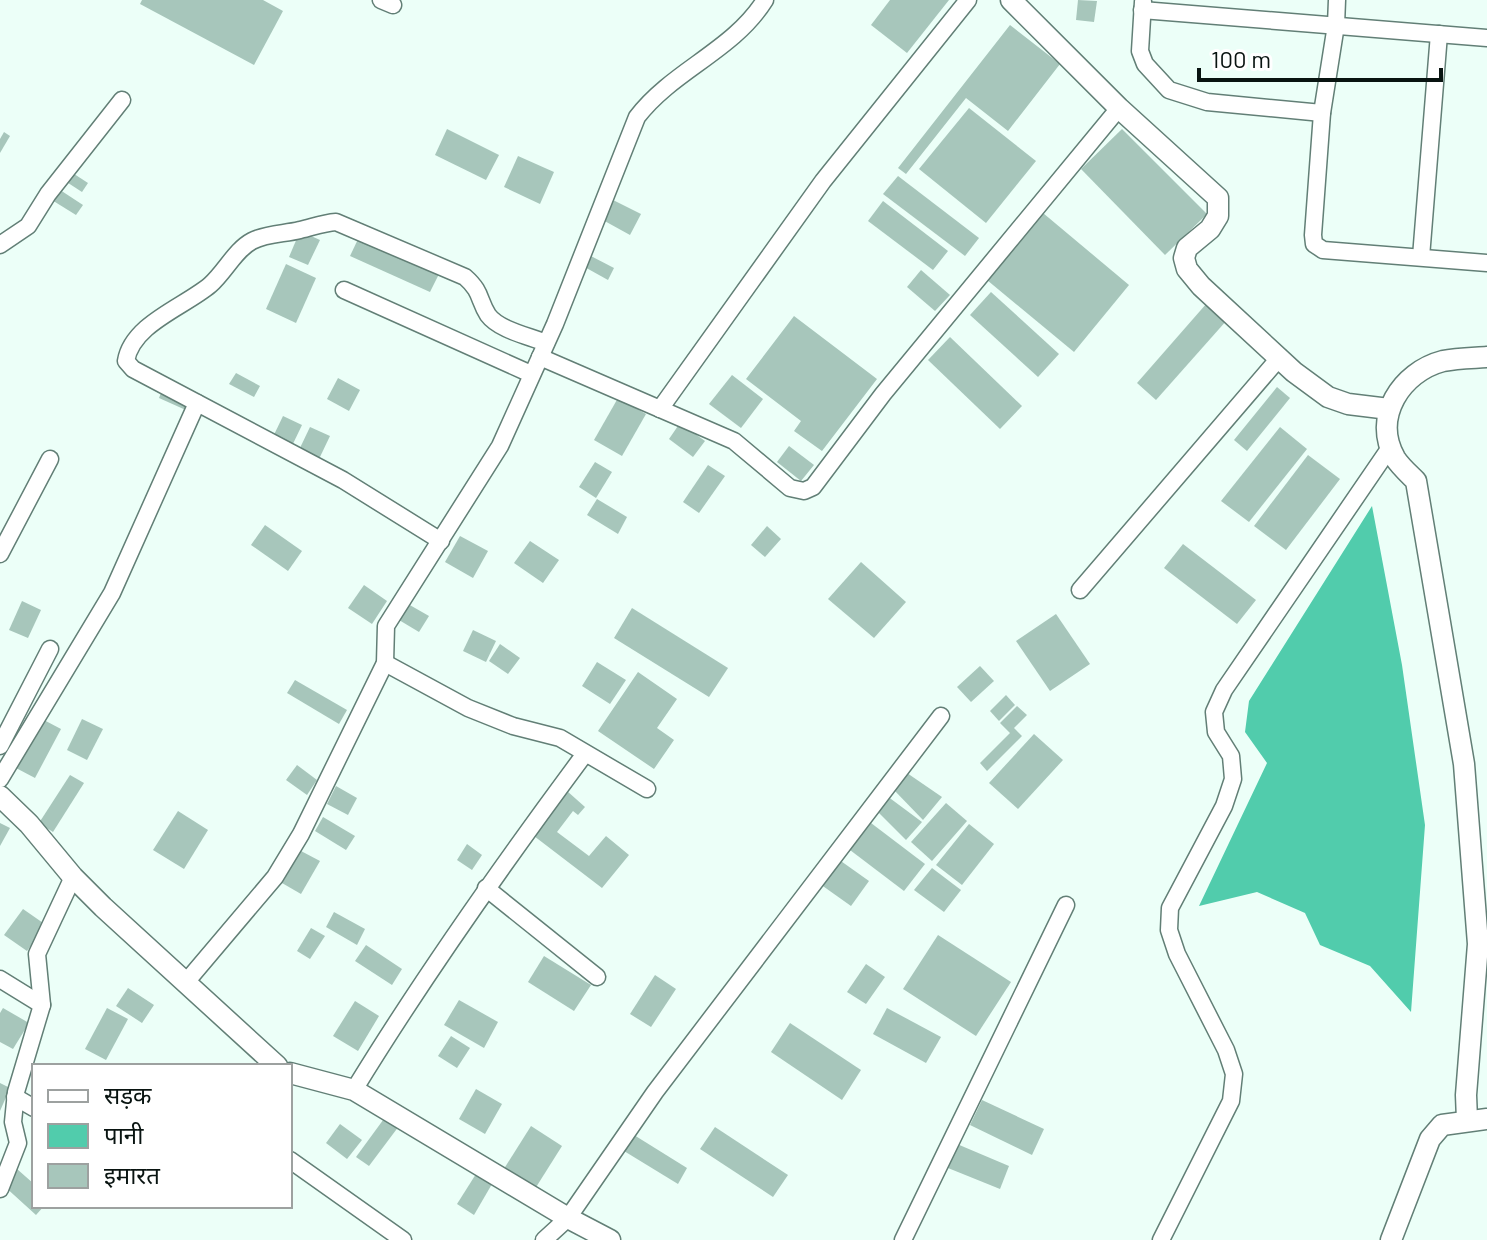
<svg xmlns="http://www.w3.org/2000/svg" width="1487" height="1240" font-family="Barlow,'Noto Sans Devanagari',sans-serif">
<rect width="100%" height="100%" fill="#ecfff8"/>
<polygon fill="#51ccac" points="1372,506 1402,665 1425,825 1411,1012 1370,966 1320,945 1305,913 1257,892 1199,906 1267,763 1245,732 1249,701"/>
<g fill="#a7c6bb">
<polygon points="142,0 263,0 283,11 254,65 140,4"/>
<polygon points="890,0 949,0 907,53 871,25"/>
<polygon points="1078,0 1097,1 1094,22 1076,20"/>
<polygon points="1010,25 1060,64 1008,131 966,98 906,174 898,168"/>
<polygon points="969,108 1036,161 986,223 919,169"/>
<polygon points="447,129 499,155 486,180 435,155"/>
<polygon points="1122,129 1207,214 1165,255 1081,169"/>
<polygon points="4,132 10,136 0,153 0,139"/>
<polygon points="518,156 554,172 540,204 504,187"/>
<polygon points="68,170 88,183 82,192 62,179"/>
<polygon points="898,176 979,238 965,256 883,194"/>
<polygon points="54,186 83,205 76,215 47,197"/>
<polygon points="611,199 641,214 630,235 601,219"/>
<polygon points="883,201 948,251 933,270 868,221"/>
<polygon points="1043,213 1129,285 1074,352 987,280"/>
<polygon points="300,231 320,240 308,265 289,257"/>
<polygon points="360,235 440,272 430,292 350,256"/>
<polygon points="587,254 614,268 608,280 581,265"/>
<polygon points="286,264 316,278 296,323 266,309"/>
<polygon points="921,270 950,295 935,311 907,287"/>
<polygon points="991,292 1059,354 1038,377 970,315"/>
<polygon points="1207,303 1227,320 1156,400 1137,383"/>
<polygon points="794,316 877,379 822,451 794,431 801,421 746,379"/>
<polygon points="950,337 1022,406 1000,429 928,360"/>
<polygon points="236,373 260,386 254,397 229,384"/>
<polygon points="732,375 763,399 741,428 709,404"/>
<polygon points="338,378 360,390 349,411 327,399"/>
<polygon points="1277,387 1290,398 1247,451 1234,440"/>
<polygon points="163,388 192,401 188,411 159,398"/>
<polygon points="618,398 646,414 622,456 594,440"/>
<polygon points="283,416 302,425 290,450 271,441"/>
<polygon points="680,423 705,441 693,457 669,439"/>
<polygon points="310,427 330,436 319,459 299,450"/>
<polygon points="1280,427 1307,449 1249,522 1221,501"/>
<polygon points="789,446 814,465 801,481 777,462"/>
<polygon points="1308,455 1340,479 1286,550 1254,526"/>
<polygon points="595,462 612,472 596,498 579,487"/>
<polygon points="708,465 725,476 699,513 683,502"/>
<polygon points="597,499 627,517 618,534 587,515"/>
<polygon points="265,525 302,551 288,571 251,545"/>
<polygon points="767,526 781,539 765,557 751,545"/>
<polygon points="460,536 488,551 473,578 445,562"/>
<polygon points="530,541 559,560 543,583 514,563"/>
<polygon points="1183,544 1256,600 1237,624 1164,568"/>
<polygon points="861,562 906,602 874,638 828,599"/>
<polygon points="364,585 387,601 372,624 348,608"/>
<polygon points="22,601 41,610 28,638 9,630"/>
<polygon points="408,604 429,616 419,632 399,620"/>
<polygon points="632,608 728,668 709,697 614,638"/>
<polygon points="1056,614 1090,664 1050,691 1016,641"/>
<polygon points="473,630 496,641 486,662 463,651"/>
<polygon points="500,644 520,658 508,674 489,661"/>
<polygon points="597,662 626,680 610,704 582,686"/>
<polygon points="980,666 994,681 971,702 957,687"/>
<polygon points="638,672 677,699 657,728 674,740 654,769 598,731"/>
<polygon points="295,680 347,710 339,724 287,693"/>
<polygon points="1006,695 1015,705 999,721 990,711"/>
<polygon points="1017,706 1027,715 1014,728 1022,736 987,771 980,763 1010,733 1000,723"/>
<polygon points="42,719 61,729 35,778 16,768"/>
<polygon points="82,719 103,729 87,760 67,750"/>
<polygon points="1034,734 1063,760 1018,809 989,783"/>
<polygon points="297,765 317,780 307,795 286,780"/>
<polygon points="907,773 942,797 923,820 893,789"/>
<polygon points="70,775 84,783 53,832 39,823"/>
<polygon points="336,786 357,798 348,815 327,804"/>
<polygon points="567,791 585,807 578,815 573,811 557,832 589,856 606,836 629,855 602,888 534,836"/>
<polygon points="887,796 922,822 906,840 876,810"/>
<polygon points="946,803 967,821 932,861 911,842"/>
<polygon points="178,811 208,830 184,869 153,850"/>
<polygon points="323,817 355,836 346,850 315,831"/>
<polygon points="0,823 10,828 0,846"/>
<polygon points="871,823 925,864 904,891 850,850"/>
<polygon points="969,824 994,844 962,885 936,865"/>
<polygon points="467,844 482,855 472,870 457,860"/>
<polygon points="301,851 320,861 301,894 282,883"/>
<polygon points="838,859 869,881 851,906 820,884"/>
<polygon points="932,868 961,890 944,912 914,890"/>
<polygon points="23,909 46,925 27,951 4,935"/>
<polygon points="334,912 365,929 357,945 326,927"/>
<polygon points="311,928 325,936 310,959 297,951"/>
<polygon points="938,935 1011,982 976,1036 903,989"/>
<polygon points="366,945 402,969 392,985 355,961"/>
<polygon points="544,956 591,985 574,1011 528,982"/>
<polygon points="866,964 885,977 866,1004 847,992"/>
<polygon points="655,975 676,989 651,1027 630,1014"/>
<polygon points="128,988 154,1005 142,1023 116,1006"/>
<polygon points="459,1000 498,1022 484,1048 444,1025"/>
<polygon points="355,1001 379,1016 358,1051 333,1036"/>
<polygon points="3,1008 29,1023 13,1049 0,1042 0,1013"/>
<polygon points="107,1008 128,1019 106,1060 85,1049"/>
<polygon points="887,1008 941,1037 926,1063 873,1034"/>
<polygon points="790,1023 861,1070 842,1100 771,1052"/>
<polygon points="451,1036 470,1048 457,1068 438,1056"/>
<polygon points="0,1083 10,1088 0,1111"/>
<polygon points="476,1089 502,1104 485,1134 459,1119"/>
<polygon points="982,1100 1044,1129 1032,1155 970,1125"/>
<polygon points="386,1116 399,1126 369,1166 356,1157"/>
<polygon points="340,1124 362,1140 347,1159 326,1143"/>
<polygon points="531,1126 562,1146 533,1192 502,1172"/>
<polygon points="715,1127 788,1175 773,1197 700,1149"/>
<polygon points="634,1135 687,1168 678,1184 624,1151"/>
<polygon points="957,1144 1009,1166 1000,1189 948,1168"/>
<polygon points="17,1169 34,1184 34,1206 44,1206 36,1215 3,1185"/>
<polygon points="476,1174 492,1184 474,1215 457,1204"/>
</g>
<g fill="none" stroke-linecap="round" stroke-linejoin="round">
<g stroke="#627f76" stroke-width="19">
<g id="minor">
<polyline points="381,0 393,5"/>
<polyline points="1337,0 1336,25 1322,113 1313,235 1314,244 1323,250 1487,263"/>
<polyline points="1143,2 1140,51 1145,64 1169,90 1207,102 1322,113"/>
<polyline points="1142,10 1487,38"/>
<polyline points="0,245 28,226 48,194 122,100"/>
<polyline points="1421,257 1439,34"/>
<polyline points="344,290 531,374"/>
<polyline points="540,357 734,441 790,488 804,491 813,487 883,394 1119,108"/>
<polyline points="660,409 823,181 968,0"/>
<path d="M441 541 343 480 133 369 126 361C132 324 184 307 210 285 225 272 235 250 252 241 267 233 285 234 300 230 313 227 323 223 336 222L465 277C482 292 478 299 488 315 499 330 529 336 546 343"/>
<polyline points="0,554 50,459"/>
<polyline points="1080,590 1280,357"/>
<polyline points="385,663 468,708 513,726 560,738 647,789"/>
<polyline points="0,746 50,649"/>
<polyline points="0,779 112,593 197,403"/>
<polyline points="486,888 597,977"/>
<polyline points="0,979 42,1005"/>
<path d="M187 981 275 877 301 834 385 663 386 626 500 446 555 324 637 117C673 70 733 51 765 0"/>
<path d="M354 1090C425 974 503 864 584 755"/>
<polyline points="15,1097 34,1108"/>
<polyline points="290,1160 403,1240"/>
<polyline points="0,1189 18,1143 13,1122 16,1092 42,1005 37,954 73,877"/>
<polyline points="544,1240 568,1218 655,1092 941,716"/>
<polyline points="903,1240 1066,905"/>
<polyline points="1161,1240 1231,1101 1234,1074 1226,1050 1177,954 1169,930 1170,908 1224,806 1233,779 1231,756 1216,732 1214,712 1224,690 1391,446"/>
</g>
</g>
<g stroke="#627f76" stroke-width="23">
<g id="tertiary">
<polyline points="1011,0 1119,108 1218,198 1218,216 1210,229 1187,248 1184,258 1187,269 1201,286 1294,372 1328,397 1348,404 1389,409"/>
<polyline points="0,796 29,824 73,877 103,907 277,1066"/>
<polyline points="290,1073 354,1090 568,1218 610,1240"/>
<path d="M1467 1120 1466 1095 1478 944 1464 764 1416 481C1409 474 1400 466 1395 458 1372 417 1401 372 1443 361 1457 358 1473 358 1487 357"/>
<polyline points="1391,1240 1430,1139 1442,1125 1487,1119"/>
</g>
</g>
<use href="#minor" stroke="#fff" stroke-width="16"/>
<use href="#tertiary" stroke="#fff" stroke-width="20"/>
</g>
<rect x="32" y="1064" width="260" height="144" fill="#ffffff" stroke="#9da1a0" stroke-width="2"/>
<rect x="48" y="1090" width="40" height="12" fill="#ffffff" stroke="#9da1a0" stroke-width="2"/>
<text x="104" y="1104" font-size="24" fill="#091411">सड़क</text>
<rect x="48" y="1124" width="40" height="24" fill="#51ccac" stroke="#9da1a0" stroke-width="2"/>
<text x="104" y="1144" font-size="24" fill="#091411">पानी</text>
<rect x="48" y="1164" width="40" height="24" fill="#a7c6bb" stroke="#9da1a0" stroke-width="2"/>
<text x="104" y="1184" font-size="24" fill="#091411">इमारत</text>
<path d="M1199 68v12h242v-12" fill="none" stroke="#091411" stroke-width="4"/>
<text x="1211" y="68" font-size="24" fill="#091411" stroke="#ffffff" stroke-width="6" paint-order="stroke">100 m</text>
</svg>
